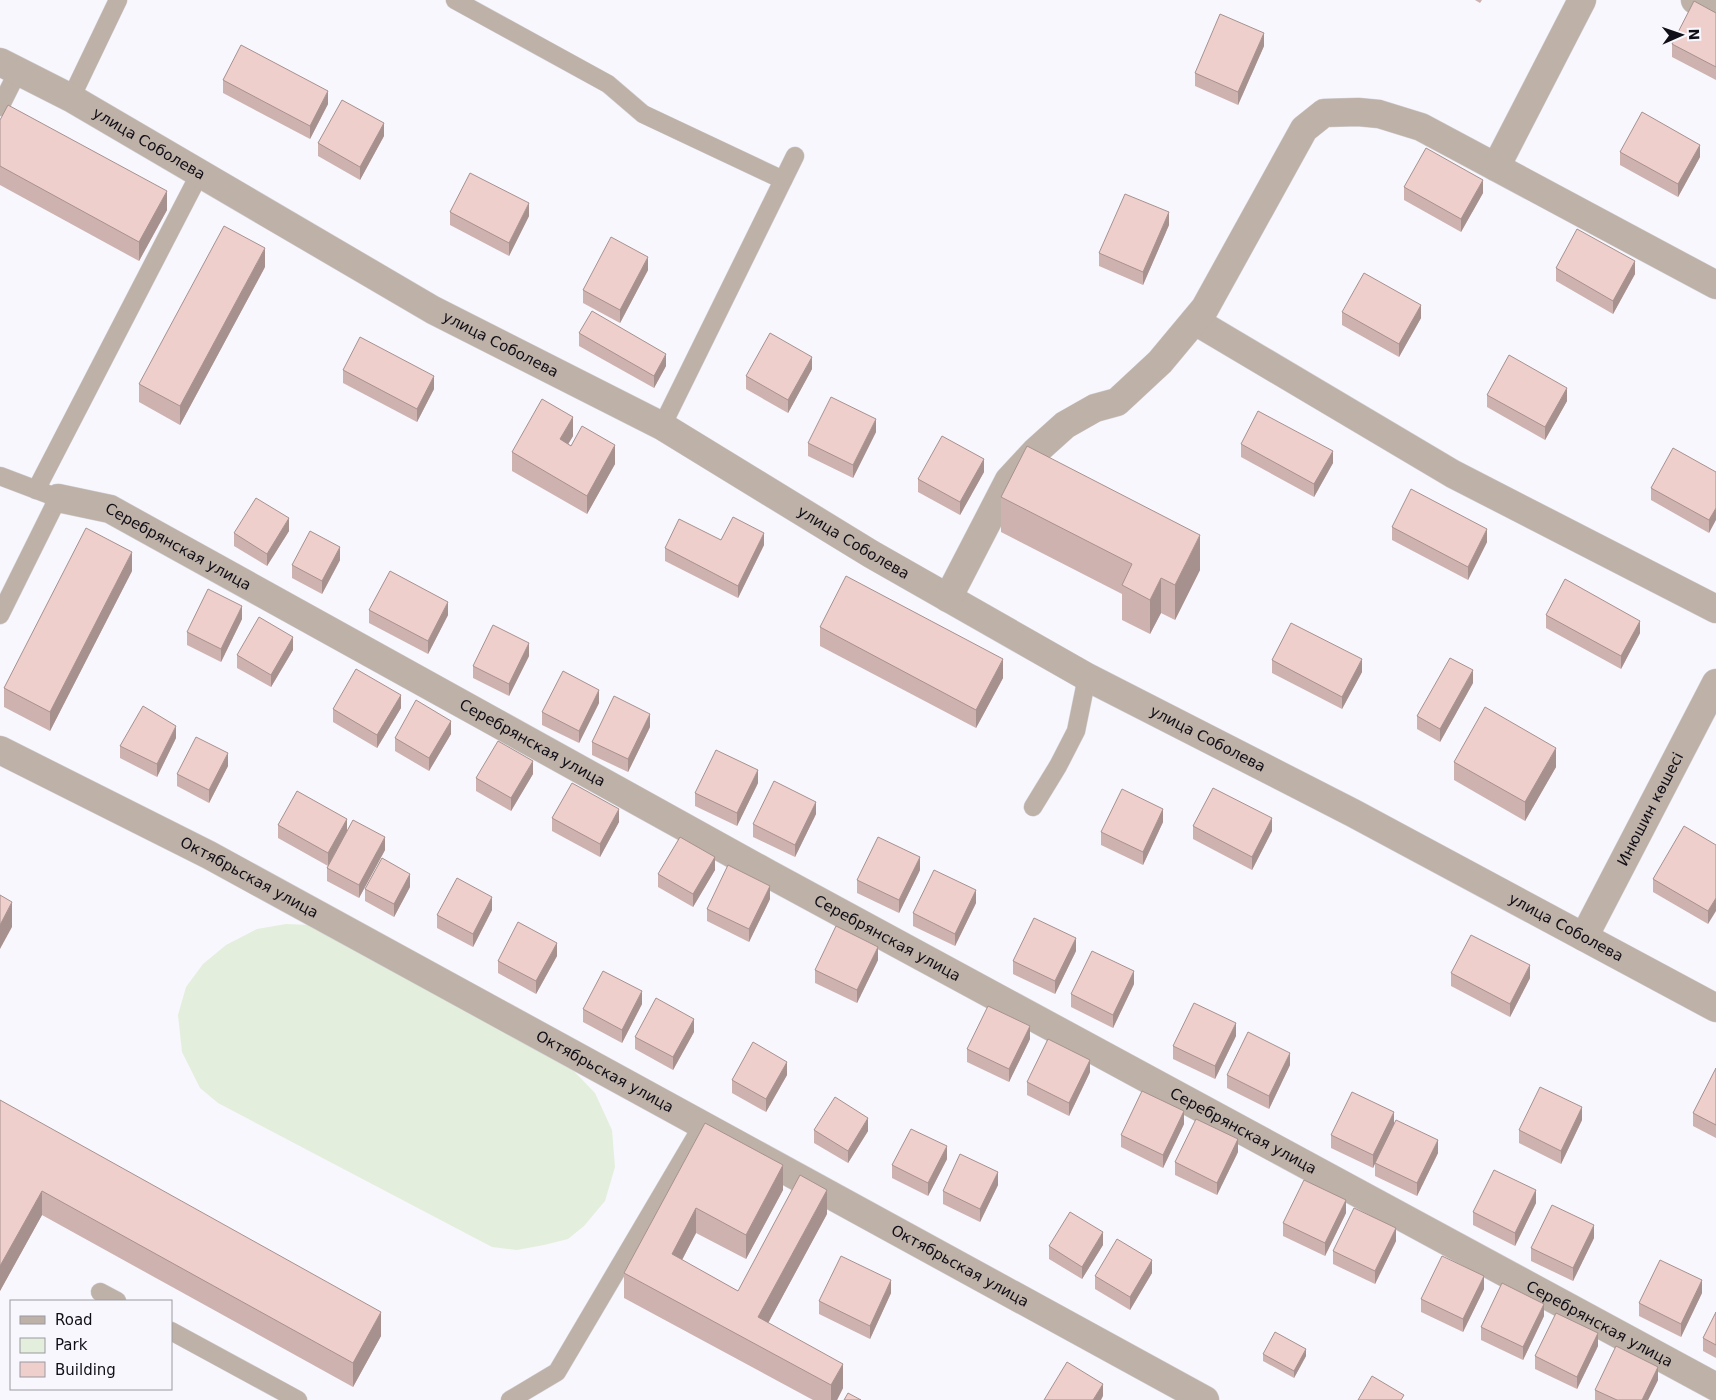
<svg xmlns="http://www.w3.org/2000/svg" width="1716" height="1400" font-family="'DejaVu Sans',sans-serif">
<rect width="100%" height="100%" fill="#f8f7fd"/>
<polygon fill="#e3efdc" points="286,924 311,925 567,1064 595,1093 612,1130 615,1167 605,1201 584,1226 568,1239 544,1245 517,1250 492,1247 218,1103 200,1088 182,1052 178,1015 186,987 203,964 226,945 257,929"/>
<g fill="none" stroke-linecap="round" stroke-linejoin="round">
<g stroke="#d3d2d8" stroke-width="19">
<g id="service">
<polyline points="455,0 608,84 643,114 783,180"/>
<polyline points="71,98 118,0"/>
<polyline points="0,107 18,71"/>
<polyline points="662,426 795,156"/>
<polyline points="0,476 58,498 0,615"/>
<polyline points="36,490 200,173"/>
<polyline points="1033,807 1058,766 1076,731 1087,677"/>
<polyline points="100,1292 117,1301"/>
<polyline points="171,1331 298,1400"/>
<polyline points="510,1400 557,1372 702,1126"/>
</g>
</g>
<g stroke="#d3d2d8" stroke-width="29">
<g id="minor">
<polyline points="1695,0 1716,11"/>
<path id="s1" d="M0 62 71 98 433 310 662 426 871 554 1087 677 1353 813 1716 1008"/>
<polyline points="1496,167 1582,0"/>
<polyline points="1195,321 1453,474 1716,609"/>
<path id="s2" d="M58 498 110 509 769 874 1716 1387"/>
<polyline points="948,598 1009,480 1035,452 1065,425 1095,408 1117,402 1160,362 1205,308 1304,129 1324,113 1358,112 1379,114 1421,127 1716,285"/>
<path id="s3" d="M0 750 209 855 1205 1400"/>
<path id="s4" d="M1584 937 1716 683"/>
</g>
</g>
<use href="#service" stroke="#beb1a7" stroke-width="18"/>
<use href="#minor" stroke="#beb1a7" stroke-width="28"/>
</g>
<g fill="#ceb2af">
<polygon points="1475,0 1482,0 1480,3"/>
<polygon points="1716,13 1716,80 1672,57 1672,44"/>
<polygon points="1264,46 1238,105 1195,86 1195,73"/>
<polygon points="223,80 328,104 310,139 223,93"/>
<polygon points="0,120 167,210 139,261 0,185"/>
<polygon points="384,136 360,180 318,156 318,143"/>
<polygon points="1620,152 1700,157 1678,197 1620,165"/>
<polygon points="1404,187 1483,193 1461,232 1404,200"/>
<polygon points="450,212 529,216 509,256 450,225"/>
<polygon points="1169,225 1143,285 1099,266 1099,253"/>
<polygon points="265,267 180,425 139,402 139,384"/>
<polygon points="1556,268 1635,274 1613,314 1556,281"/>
<polygon points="648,270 620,323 583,303 583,290"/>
<polygon points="1342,312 1421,318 1399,357 1342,325"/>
<polygon points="579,333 666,366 654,388 579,346"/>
<polygon points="812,369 788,413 746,389 746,376"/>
<polygon points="343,370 434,389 417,422 343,383"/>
<polygon points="1487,395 1567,401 1545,440 1487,407"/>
<polygon points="876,432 853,478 808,456 808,443"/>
<polygon points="573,436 568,444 615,464 587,514 512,471 512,452"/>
<polygon points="1241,444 1333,463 1314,497 1241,457"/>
<polygon points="984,472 960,515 918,492 918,479"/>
<polygon points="1716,472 1709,533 1651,500 1651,488"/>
<polygon points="1001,497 1200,570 1175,620 1161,613 1150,634 1122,620 1122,594 1001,532"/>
<polygon points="1392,527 1487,542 1468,580 1392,540"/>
<polygon points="289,531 267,566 234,546 234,533"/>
<polygon points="721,540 764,545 738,598 665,561 665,548"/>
<polygon points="340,560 322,594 292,578 292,565"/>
<polygon points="132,571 50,731 4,707 4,688"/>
<polygon points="369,610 448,615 428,654 369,623"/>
<polygon points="1546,615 1640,633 1621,669 1546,628"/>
<polygon points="242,619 221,662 187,645 187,632"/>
<polygon points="820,627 1003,678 976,728 820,646"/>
<polygon points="293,650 271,687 237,668 237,655"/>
<polygon points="529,656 509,696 473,678 473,666"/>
<polygon points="1272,660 1362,672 1342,709 1272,673"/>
<polygon points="1473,683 1440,742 1417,729 1417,716"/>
<polygon points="599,703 579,743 542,725 542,712"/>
<polygon points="401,708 377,748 333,722 333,709"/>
<polygon points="650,727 628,772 592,755 592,742"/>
<polygon points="451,734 429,771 395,751 395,738"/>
<polygon points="176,738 157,777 120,758 120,746"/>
<polygon points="1454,762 1556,767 1525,821 1454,780"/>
<polygon points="228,766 209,803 177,786 177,774"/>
<polygon points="533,774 511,811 476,791 476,778"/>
<polygon points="758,783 737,826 695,806 695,793"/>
<polygon points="816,814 795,857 753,837 753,824"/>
<polygon points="552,818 619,822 600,857 552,831"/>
<polygon points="1163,822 1143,865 1101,845 1101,832"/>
<polygon points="278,825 347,832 328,866 278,838"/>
<polygon points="1193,826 1272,831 1252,870 1193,839"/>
<polygon points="1716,845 1708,924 1653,892 1653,879"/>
<polygon points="385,850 359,898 327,881 327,868"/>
<polygon points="715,870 693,907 658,887 658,874"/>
<polygon points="920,870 899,913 857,893 857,880"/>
<polygon points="410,887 394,917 365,901 365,889"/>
<polygon points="770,899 749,942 707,921 707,909"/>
<polygon points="976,903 955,946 913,926 913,913"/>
<polygon points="492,910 473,947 437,928 437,915"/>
<polygon points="1076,951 1055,994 1013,974 1013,961"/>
<polygon points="557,956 536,994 498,973 498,961"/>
<polygon points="878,960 857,1003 815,983 815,970"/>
<polygon points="1451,973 1530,978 1510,1017 1451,986"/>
<polygon points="1134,984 1113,1028 1071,1007 1071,994"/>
<polygon points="642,1004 622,1043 583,1022 583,1009"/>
<polygon points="694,1032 673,1070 635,1049 635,1037"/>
<polygon points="1236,1036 1215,1079 1173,1059 1173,1046"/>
<polygon points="1030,1039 1009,1082 967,1062 967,1049"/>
<polygon points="1290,1065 1269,1109 1227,1088 1227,1075"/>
<polygon points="1716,1068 1716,1138 1693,1126 1693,1113"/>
<polygon points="1090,1072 1069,1116 1027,1095 1027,1082"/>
<polygon points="787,1075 766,1112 732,1093 732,1080"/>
<polygon points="0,1100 381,1336 353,1387 42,1215 0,1291"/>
<polygon points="1582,1120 1561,1164 1519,1143 1519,1130"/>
<polygon points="705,1123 783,1190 746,1259 696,1233 682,1260 738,1291 827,1214 768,1323 843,1388 837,1400 813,1400 624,1298 624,1273"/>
<polygon points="1184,1124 1163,1168 1121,1147 1121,1135"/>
<polygon points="1394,1125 1438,1153 1417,1196 1375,1176 1375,1163 1373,1168 1331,1148 1331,1135"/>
<polygon points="814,1130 868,1131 848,1163 814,1143"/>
<polygon points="1238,1152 1217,1195 1175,1175 1175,1162"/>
<polygon points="947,1159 928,1196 892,1178 892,1165"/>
<polygon points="998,1185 980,1222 943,1204 943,1191"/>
<polygon points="1536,1203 1515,1246 1473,1225 1473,1212"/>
<polygon points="1346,1213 1325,1256 1283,1236 1283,1223"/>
<polygon points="1594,1238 1573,1281 1531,1261 1531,1248"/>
<polygon points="1396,1241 1375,1284 1333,1264 1333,1251"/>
<polygon points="1103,1245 1082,1279 1049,1259 1049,1246"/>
<polygon points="1152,1273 1130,1310 1095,1289 1095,1276"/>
<polygon points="1484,1289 1463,1332 1421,1312 1421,1299"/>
<polygon points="891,1293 870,1339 819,1314 819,1301"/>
<polygon points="1702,1293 1681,1337 1639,1316 1639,1303"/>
<polygon points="1716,1312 1716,1358 1703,1351 1703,1338"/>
<polygon points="1544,1316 1523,1360 1481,1340 1481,1327"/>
<polygon points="1598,1346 1577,1389 1535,1369 1535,1356"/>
<polygon points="1263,1354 1306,1356 1294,1378 1263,1361"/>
<polygon points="1658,1380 1648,1400 1595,1400 1595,1390"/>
</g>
<g fill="#a7918f">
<polygon points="1264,33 1264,46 1238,105 1238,92"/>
<polygon points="328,91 328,104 310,139 310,126"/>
<polygon points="384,123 384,136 360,180 360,167"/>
<polygon points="1700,145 1700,157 1678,197 1678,184"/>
<polygon points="1483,180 1483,193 1461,232 1461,219"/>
<polygon points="167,191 167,210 139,261 139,242"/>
<polygon points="529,203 529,216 509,256 509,243"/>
<polygon points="1169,212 1169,225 1143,285 1143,272"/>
<polygon points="265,248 265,267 180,425 180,406"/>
<polygon points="648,257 648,270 620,323 620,310"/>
<polygon points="1635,261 1635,274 1613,314 1613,301"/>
<polygon points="1421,305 1421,318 1399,357 1399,344"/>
<polygon points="666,354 666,366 654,388 654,376"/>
<polygon points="812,357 812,369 788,413 788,400"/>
<polygon points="434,376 434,389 417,422 417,409"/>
<polygon points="1567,388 1567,401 1545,440 1545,427"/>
<polygon points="573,417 573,436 560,458 560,439"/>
<polygon points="876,419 876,432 853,478 853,465"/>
<polygon points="615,445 615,464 587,514 587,496"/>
<polygon points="1333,451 1333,463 1314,497 1314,484"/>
<polygon points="984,459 984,472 960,515 960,502"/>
<polygon points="1716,508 1716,520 1709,533 1709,520"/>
<polygon points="289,518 289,531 267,566 267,554"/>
<polygon points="1487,529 1487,542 1468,580 1468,567"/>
<polygon points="764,533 764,545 738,598 738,586"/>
<polygon points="1200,535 1200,570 1175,620 1175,585"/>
<polygon points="340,547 340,560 322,594 322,581"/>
<polygon points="132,552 132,571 50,731 50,712"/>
<polygon points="1161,578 1161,613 1150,634 1150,600"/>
<polygon points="448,602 448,615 428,654 428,641"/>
<polygon points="242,606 242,619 221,662 221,649"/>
<polygon points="1640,621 1640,633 1621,669 1621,656"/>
<polygon points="293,637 293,650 271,687 271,675"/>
<polygon points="529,643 529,656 509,696 509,684"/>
<polygon points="1003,659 1003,678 976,728 976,710"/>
<polygon points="1362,659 1362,672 1342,709 1342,697"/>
<polygon points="1473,670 1473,683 1440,742 1440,729"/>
<polygon points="599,690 599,703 579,743 579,731"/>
<polygon points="401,695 401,708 377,748 377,735"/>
<polygon points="650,714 650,727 628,772 628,759"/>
<polygon points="451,721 451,734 429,771 429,758"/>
<polygon points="176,726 176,738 157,777 157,764"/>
<polygon points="1556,748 1556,767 1525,821 1525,802"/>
<polygon points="228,753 228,766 209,803 209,790"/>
<polygon points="533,761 533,774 511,811 511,798"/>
<polygon points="758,770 758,783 737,826 737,813"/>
<polygon points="816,802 816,814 795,857 795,845"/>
<polygon points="619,809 619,822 600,857 600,844"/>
<polygon points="1163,809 1163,822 1143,865 1143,852"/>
<polygon points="1272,818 1272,831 1252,870 1252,857"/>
<polygon points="347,819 347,832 328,866 328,853"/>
<polygon points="385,837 385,850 359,898 359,885"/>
<polygon points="715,857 715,870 693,907 693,894"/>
<polygon points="920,857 920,870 899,913 899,900"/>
<polygon points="410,874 410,887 394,917 394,904"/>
<polygon points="770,886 770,899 749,942 749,929"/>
<polygon points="976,890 976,903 955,946 955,934"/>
<polygon points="492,897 492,910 473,947 473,934"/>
<polygon points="1716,898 1716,911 1708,924 1708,911"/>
<polygon points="12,902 12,927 0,949 0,925"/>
<polygon points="1076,938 1076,951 1055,994 1055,981"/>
<polygon points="557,943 557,956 536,994 536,981"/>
<polygon points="878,947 878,960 857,1003 857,990"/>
<polygon points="1530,965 1530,978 1510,1017 1510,1004"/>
<polygon points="1134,971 1134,984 1113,1028 1113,1015"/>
<polygon points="642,991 642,1004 622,1043 622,1030"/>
<polygon points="694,1019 694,1032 673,1070 673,1057"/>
<polygon points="1236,1023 1236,1036 1215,1079 1215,1066"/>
<polygon points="1030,1026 1030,1039 1009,1082 1009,1069"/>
<polygon points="1290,1053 1290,1065 1269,1109 1269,1096"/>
<polygon points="1090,1060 1090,1072 1069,1116 1069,1103"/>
<polygon points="787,1062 787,1075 766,1112 766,1099"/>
<polygon points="1582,1107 1582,1120 1561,1164 1561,1151"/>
<polygon points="1184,1111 1184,1124 1163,1168 1163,1155"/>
<polygon points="1394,1112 1394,1125 1373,1168 1373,1155"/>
<polygon points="868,1118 868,1131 848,1163 848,1151"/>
<polygon points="1238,1139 1238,1152 1217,1195 1217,1183"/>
<polygon points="1438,1140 1438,1153 1417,1196 1417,1183"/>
<polygon points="947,1146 947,1159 928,1196 928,1183"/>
<polygon points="783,1165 783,1190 746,1259 746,1235"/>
<polygon points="998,1172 998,1185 980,1222 980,1209"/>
<polygon points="827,1190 827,1214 758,1342 758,1317"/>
<polygon points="1536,1190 1536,1203 1515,1246 1515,1233"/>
<polygon points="42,1191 42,1215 0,1291 0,1266"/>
<polygon points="1346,1200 1346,1213 1325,1256 1325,1243"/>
<polygon points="696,1208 696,1233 672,1279 672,1254"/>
<polygon points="1594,1225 1594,1238 1573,1281 1573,1268"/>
<polygon points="1396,1228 1396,1241 1375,1284 1375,1271"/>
<polygon points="1103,1232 1103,1245 1082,1279 1082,1267"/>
<polygon points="1152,1260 1152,1273 1130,1310 1130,1297"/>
<polygon points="1484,1276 1484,1289 1463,1332 1463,1319"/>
<polygon points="891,1280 891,1293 870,1339 870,1326"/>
<polygon points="1702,1280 1702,1293 1681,1337 1681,1324"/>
<polygon points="1544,1304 1544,1316 1523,1360 1523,1347"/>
<polygon points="381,1312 381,1336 353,1387 353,1363"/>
<polygon points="1598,1333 1598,1346 1577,1389 1577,1377"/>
<polygon points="1306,1349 1306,1356 1294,1378 1294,1371"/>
<polygon points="843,1364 843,1388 837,1400 831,1400 831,1385"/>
<polygon points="1658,1367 1658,1380 1648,1400 1642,1400"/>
<polygon points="1103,1384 1103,1396 1101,1400 1093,1400"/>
</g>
<g fill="#efcfcc" stroke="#a7918f">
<polygon points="1694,1 1716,13 1716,67 1672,44"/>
<polygon points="1220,14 1264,33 1238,92 1195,73"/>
<polygon points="241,45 328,91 310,126 223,80"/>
<polygon points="342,100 384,123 360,167 318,143"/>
<polygon points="8,105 167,191 139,242 0,166 0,120"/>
<polygon points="1642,112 1700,145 1678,184 1620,152"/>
<polygon points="1426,148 1483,180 1461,219 1404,187"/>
<polygon points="470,173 529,203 509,243 450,212"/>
<polygon points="1125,194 1169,212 1143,272 1099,253"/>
<polygon points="224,226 265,248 180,406 139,384"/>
<polygon points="1577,229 1635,261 1613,301 1556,268"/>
<polygon points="611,237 648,257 620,310 583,290"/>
<polygon points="1364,273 1421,305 1399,344 1342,312"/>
<polygon points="592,311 666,354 654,376 579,333"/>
<polygon points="770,333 812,357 788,400 746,376"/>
<polygon points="360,337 434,376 417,409 343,370"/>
<polygon points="1509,355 1567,388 1545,427 1487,395"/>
<polygon points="831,397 876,419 853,465 808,443"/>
<polygon points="542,399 573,417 560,439 571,446 582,426 615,445 587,496 512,452"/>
<polygon points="1258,411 1333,451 1314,484 1241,444"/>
<polygon points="942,436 984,459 960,502 918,479"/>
<polygon points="1027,446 1200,535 1175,585 1161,578 1150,600 1122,585 1132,564 1001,497"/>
<polygon points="1673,448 1716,472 1716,508 1709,520 1651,488"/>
<polygon points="1411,489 1487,529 1468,567 1392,527"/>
<polygon points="256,498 289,518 267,554 234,533"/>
<polygon points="733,517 764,533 738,586 665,548 679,519 721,540"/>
<polygon points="86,528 132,552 50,712 4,688"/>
<polygon points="310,531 340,547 322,581 292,565"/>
<polygon points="390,571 448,602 428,641 369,610"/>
<polygon points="846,576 1003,659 976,710 820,627"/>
<polygon points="1565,579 1640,621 1621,656 1546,615"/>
<polygon points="208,589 242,606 221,649 187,632"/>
<polygon points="259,617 293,637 271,675 237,655"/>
<polygon points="1291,623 1362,659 1342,697 1272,660"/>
<polygon points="493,625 529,643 509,684 473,666"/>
<polygon points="1450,658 1473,670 1440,729 1417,716"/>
<polygon points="356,669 401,695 377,735 333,709"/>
<polygon points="563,671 599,690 579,731 542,712"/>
<polygon points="614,696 650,714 628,759 592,742"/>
<polygon points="416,700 451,721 429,758 395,738"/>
<polygon points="143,706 176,726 157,764 120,746"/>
<polygon points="1485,707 1556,748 1525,802 1454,762"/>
<polygon points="196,737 228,753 209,790 177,774"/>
<polygon points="498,741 533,761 511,798 476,778"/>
<polygon points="716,750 758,770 737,813 695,793"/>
<polygon points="774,781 816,802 795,845 753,824"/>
<polygon points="572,783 619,809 600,844 552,818"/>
<polygon points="1213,788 1272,818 1252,857 1193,826"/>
<polygon points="1122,789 1163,809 1143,852 1101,832"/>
<polygon points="297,791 347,819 328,853 278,825"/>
<polygon points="353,820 385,837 359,885 327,868"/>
<polygon points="1684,826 1716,845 1716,898 1708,911 1653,879"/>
<polygon points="680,837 715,857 693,894 658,874"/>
<polygon points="878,837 920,857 899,900 857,880"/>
<polygon points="382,858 410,874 394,904 365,889"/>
<polygon points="728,865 770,886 749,929 707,909"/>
<polygon points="934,870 976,890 955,934 913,913"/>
<polygon points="457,878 492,897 473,934 437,915"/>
<polygon points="0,895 12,902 0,925"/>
<polygon points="1034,918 1076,938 1055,981 1013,961"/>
<polygon points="518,922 557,943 536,981 498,961"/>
<polygon points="836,926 878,947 857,990 815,970"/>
<polygon points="1471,935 1530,965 1510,1004 1451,973"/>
<polygon points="1092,951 1134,971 1113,1015 1071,994"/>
<polygon points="603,971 642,991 622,1030 583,1009"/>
<polygon points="656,998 694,1019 673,1057 635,1037"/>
<polygon points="1194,1003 1236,1023 1215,1066 1173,1046"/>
<polygon points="988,1006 1030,1026 1009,1069 967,1049"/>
<polygon points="1248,1032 1290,1053 1269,1096 1227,1075"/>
<polygon points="1048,1039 1090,1060 1069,1103 1027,1082"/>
<polygon points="753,1042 787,1062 766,1099 732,1080"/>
<polygon points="1716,1068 1716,1125 1693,1113"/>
<polygon points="1540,1087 1582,1107 1561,1151 1519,1130"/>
<polygon points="1142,1091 1184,1111 1163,1155 1121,1135"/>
<polygon points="1352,1092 1394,1112 1373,1155 1331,1135"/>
<polygon points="835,1097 868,1118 848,1151 814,1130"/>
<polygon points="0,1100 381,1312 353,1363 42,1191 0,1266"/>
<polygon points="1196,1119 1238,1139 1217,1183 1175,1162"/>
<polygon points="1396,1120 1438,1140 1417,1183 1375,1163"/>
<polygon points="705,1123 783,1165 746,1235 696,1208 672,1254 738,1291 800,1175 827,1190 758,1317 843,1364 831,1385 624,1273"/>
<polygon points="911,1129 947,1146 928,1183 892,1165"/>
<polygon points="960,1154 998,1172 980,1209 943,1191"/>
<polygon points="1494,1170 1536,1190 1515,1233 1473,1212"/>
<polygon points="1304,1180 1346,1200 1325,1243 1283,1223"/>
<polygon points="1552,1205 1594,1225 1573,1268 1531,1248"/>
<polygon points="1354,1208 1396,1228 1375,1271 1333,1251"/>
<polygon points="1070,1212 1103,1232 1082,1267 1049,1246"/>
<polygon points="1117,1239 1152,1260 1130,1297 1095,1276"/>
<polygon points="841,1256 891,1280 870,1326 819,1301"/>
<polygon points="1442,1256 1484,1276 1463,1319 1421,1299"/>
<polygon points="1660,1260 1702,1280 1681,1324 1639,1303"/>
<polygon points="1502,1283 1544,1304 1523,1347 1481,1327"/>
<polygon points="1716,1312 1716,1345 1703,1338"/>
<polygon points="1556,1313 1598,1333 1577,1377 1535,1356"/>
<polygon points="1275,1332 1306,1349 1294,1371 1263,1354"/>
<polygon points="1616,1346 1658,1367 1642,1400 1617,1400 1595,1390"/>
<polygon points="1067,1362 1103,1384 1093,1400 1044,1400"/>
<polygon points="1372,1376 1404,1395 1401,1400 1358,1400"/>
<polygon points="848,1393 861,1400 844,1400"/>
</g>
<g text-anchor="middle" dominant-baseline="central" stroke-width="4" stroke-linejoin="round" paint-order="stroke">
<g font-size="15" fill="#100e17" stroke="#f8f7fd">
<text stroke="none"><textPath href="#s1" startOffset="170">улица Соболева</textPath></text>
<text stroke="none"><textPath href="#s1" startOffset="575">улица Соболева</textPath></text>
<text stroke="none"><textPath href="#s1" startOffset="980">улица Соболева</textPath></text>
<text stroke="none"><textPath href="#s2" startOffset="131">Серебрянская улица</textPath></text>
<text stroke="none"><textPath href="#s1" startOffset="1385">улица Соболева</textPath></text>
<text stroke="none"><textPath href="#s2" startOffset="536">Серебрянская улица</textPath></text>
<text stroke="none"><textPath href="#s4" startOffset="144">Инюшин көшесі</textPath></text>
<text stroke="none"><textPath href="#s3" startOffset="280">Октябрьская улица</textPath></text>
<text stroke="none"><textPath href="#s1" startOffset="1790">улица Соболева</textPath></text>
<text stroke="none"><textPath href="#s2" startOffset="941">Серебрянская улица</textPath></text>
<text stroke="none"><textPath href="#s3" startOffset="685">Октябрьская улица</textPath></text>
<text stroke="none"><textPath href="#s2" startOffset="1346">Серебрянская улица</textPath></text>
<text stroke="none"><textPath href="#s3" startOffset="1090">Октябрьская улица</textPath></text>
<text stroke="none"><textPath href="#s2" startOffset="1751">Серебрянская улица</textPath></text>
</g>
</g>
<rect x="10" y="1300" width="162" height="90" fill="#f8f7fd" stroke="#9b9aa1"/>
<rect x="20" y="1316" width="25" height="8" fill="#beb1a7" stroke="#9b9aa1"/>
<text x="55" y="1325" font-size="15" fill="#100e17">Road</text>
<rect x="20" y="1338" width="25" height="15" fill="#e3efdc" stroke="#9b9aa1"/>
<text x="55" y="1350" font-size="15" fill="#100e17">Park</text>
<rect x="20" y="1362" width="25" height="15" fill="#efcfcc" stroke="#9b9aa1"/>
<text x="55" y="1375" font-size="15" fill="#100e17">Building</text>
<g transform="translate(1681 35) rotate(88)" stroke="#f8f7fd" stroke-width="4" paint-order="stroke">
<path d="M0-4L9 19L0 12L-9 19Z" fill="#100e17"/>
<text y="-8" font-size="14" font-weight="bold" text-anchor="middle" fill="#100e17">N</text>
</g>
</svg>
